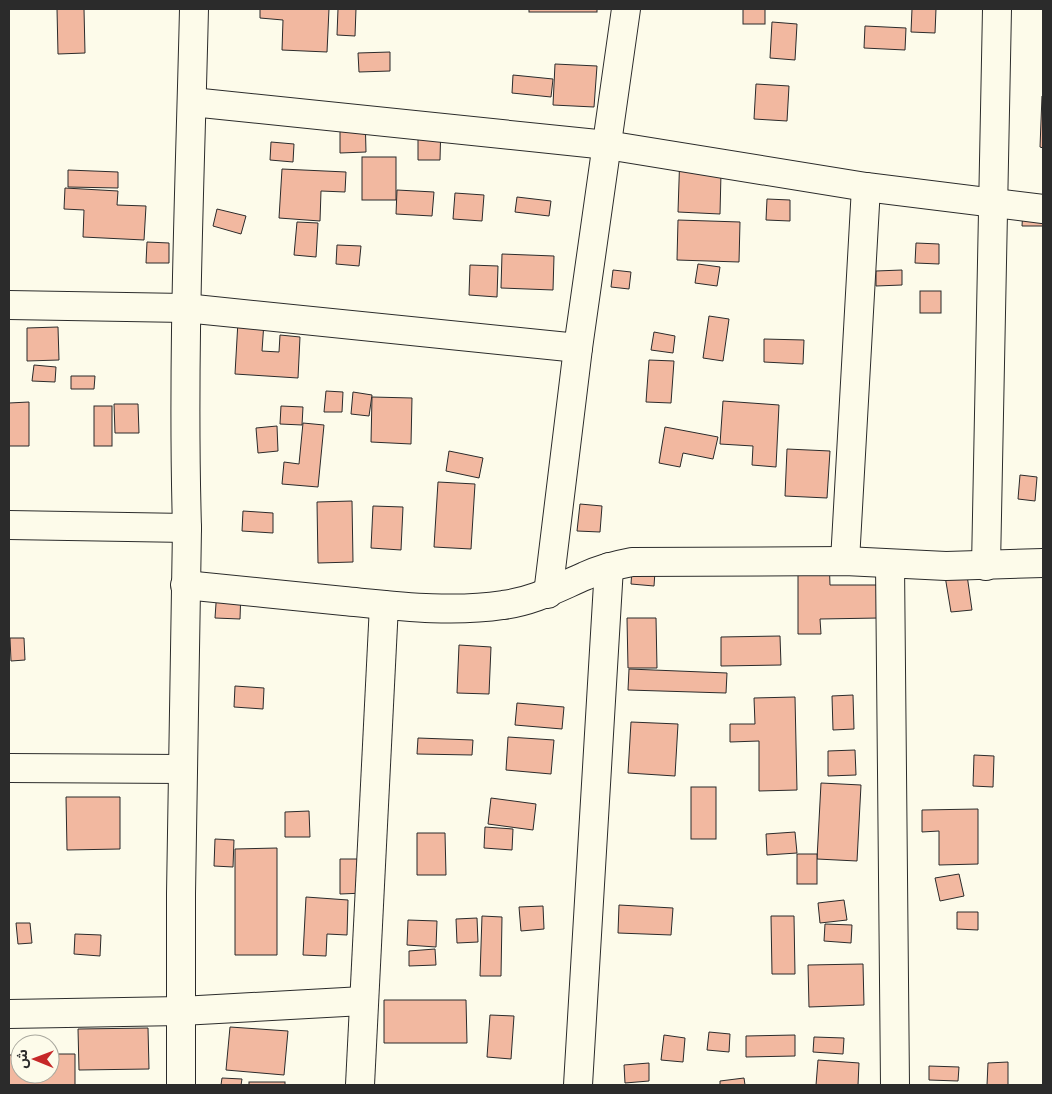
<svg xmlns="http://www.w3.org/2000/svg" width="1052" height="1094" font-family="'Archivo Narrow','Noto Sans Arabic',sans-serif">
<rect width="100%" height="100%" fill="#fdfbea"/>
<g fill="#f2b8a0" stroke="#2b2b2b">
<polygon points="57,9 84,9 85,53 58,54"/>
<polygon points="260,9 329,9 327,52 282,50 283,20 260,18"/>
<polygon points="338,9 356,9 355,36 337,35"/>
<rect x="529" y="9" width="68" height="3"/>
<rect x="743" y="9" width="22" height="15"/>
<polygon points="912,9 936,9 935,33 911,32"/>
<polygon points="772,22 797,24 795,60 770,58"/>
<polygon points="865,26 906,28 905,50 864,48"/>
<polygon points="390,52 390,71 359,72 358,53"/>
<polygon points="555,64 597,66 594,107 553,105"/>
<polygon points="513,75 553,79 551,97 512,93"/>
<polygon points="756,84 789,86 787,121 754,119"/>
<polygon points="1042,96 1043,96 1043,148 1040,147"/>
<polygon points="365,113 366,152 340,153 340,114"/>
<polygon points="418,122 441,122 440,160 418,160"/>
<polygon points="271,142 294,144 293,162 270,160"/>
<polygon points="680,151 721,173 720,214 678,212"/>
<rect x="362" y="157" width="34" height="43"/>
<polygon points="282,169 346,172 345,192 321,191 320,221 279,218"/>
<polygon points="68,170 118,172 118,188 68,187"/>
<polygon points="65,188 118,191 117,205 146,206 144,240 83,237 84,210 64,209"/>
<polygon points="397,190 434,192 432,216 396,214"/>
<polygon points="455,193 484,195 482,221 453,219"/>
<polygon points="517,197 551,201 549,216 515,212"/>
<polygon points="767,199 790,200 790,221 766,220"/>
<polygon points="217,209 246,216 241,234 213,226"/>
<polygon points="1023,209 1043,210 1043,226 1022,226"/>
<polygon points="678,220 740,222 739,262 677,260"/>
<polygon points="297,222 318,223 316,257 294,255"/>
<polygon points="147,242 169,243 169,263 146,263"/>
<polygon points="916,243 939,244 939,264 915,263"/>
<polygon points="337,245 361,246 359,266 336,264"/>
<polygon points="502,254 554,256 553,290 501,288"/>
<polygon points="698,264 720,267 717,286 695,283"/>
<polygon points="470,265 498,266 497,297 469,295"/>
<polygon points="613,270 631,272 629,289 611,287"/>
<polygon points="902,270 902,285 876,286 876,271"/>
<rect x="920" y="291" width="21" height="22"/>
<polygon points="709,316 729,319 723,361 703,358"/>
<polygon points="238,321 264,322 262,351 279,352 280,335 300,337 298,378 235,374"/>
<polygon points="58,327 59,360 27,361 27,328"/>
<polygon points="654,332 675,336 673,353 651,350"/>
<polygon points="764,339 804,340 803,364 764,362"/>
<polygon points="649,360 674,361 671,403 646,402"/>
<polygon points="34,365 56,367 55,382 32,381"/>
<polygon points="71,376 95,376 94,389 71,389"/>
<polygon points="326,391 343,392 342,412 324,412"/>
<polygon points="353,392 372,395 369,416 351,414"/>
<polygon points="372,397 412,398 411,444 371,442"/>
<polygon points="723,401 779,405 776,467 752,465 753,446 720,444"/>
<polygon points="29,402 29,446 9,446 9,403"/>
<polygon points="114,404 138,404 139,433 115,433"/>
<rect x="94" y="406" width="18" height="40"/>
<polygon points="281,406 303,407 302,425 280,424"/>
<polygon points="303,423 324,425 318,487 282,484 284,462 299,464"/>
<polygon points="277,426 278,451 258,453 256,428"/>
<polygon points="665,427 718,437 713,459 683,453 680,467 659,463"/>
<polygon points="787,449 830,451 827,498 785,496"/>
<polygon points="449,451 483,458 479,478 446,471"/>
<polygon points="1020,475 1037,477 1035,501 1018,499"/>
<polygon points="438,482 475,484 471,549 434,547"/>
<polygon points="352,501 353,562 318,563 317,502"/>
<polygon points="580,504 602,506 600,532 577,531"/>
<polygon points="373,506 403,507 401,550 371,548"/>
<polygon points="243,511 273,513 273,533 242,531"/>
<polygon points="633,555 656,557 654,586 631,584"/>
<polygon points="829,555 830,585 879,585 879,618 820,619 821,634 798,634 798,556"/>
<polygon points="965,561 972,610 951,612 943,564"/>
<polygon points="217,589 241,590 240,619 215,618"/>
<polygon points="627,618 656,618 657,668 628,668"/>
<polygon points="780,636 781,665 721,666 721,637"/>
<polygon points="10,638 24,638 25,660 11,661"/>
<polygon points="459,645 491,647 489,694 457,693"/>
<polygon points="629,669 727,673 726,693 628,690"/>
<polygon points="235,686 264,688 263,709 234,707"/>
<polygon points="853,695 854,729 833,730 832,696"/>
<polygon points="795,697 797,790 759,791 759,741 730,742 730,724 755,724 754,698"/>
<polygon points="517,703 564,707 562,729 515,725"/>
<polygon points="631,722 678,724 675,776 628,773"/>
<polygon points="508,737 554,740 551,774 506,770"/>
<polygon points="418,738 473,740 472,755 417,754"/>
<polygon points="855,750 856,775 828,776 828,751"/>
<polygon points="974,755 994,756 993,787 973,786"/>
<polygon points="821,783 861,785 857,861 817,859"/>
<rect x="691" y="787" width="25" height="52"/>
<polygon points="66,797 120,797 120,849 67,850"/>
<polygon points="491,798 536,804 533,830 488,824"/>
<polygon points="978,809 978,864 939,865 939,831 922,832 922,810"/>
<polygon points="309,811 310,837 285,837 285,812"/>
<polygon points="485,827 513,829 512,850 484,848"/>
<polygon points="795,832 797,853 767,855 766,834"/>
<polygon points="417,833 445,833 446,875 417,875"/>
<polygon points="215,839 234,840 233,867 214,866"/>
<polygon points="277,848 277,955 235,955 235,849"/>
<rect x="797" y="854" width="20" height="30"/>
<polygon points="340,859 365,859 365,893 340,894"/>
<polygon points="959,874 964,896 940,901 935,878"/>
<polygon points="306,897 348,900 347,935 327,934 326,956 303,955"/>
<polygon points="844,900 847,920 820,923 818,903"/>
<polygon points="619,905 673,908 671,935 618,933"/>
<polygon points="543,906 544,929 521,931 519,907"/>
<polygon points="957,912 978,912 978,930 957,929"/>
<polygon points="482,916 502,917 501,976 480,976"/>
<polygon points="771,916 794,916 795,974 772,974"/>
<polygon points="477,918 478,942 457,943 456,919"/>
<polygon points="408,920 437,921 436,947 407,945"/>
<polygon points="16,923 30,923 32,943 18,944"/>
<polygon points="825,924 852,925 851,943 824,941"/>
<polygon points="75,934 101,935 100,956 74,954"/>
<polygon points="435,949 436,965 409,966 409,951"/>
<polygon points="863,964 864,1005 809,1007 808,965"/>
<polygon points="384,1000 466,1000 467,1043 384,1043"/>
<polygon points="490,1015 514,1016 511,1059 487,1057"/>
<polygon points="230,1027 288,1031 284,1075 226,1070"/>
<polygon points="148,1028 149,1069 79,1070 78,1029"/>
<polygon points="709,1032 730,1034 729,1052 707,1050"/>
<polygon points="664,1035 685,1038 683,1062 661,1060"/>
<polygon points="795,1035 795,1056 746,1057 746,1036"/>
<polygon points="814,1037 844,1038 843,1054 813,1052"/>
<polygon points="50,1054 75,1054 75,1085 9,1085 9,1055 20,1055 20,1074 50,1074"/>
<polygon points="818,1060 859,1063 858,1085 816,1085"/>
<polygon points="1008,1062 1008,1085 987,1085 988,1063"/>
<polygon points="649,1063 649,1081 625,1083 624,1065"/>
<polygon points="929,1066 959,1067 958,1081 929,1080"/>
<polygon points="222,1078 242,1079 241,1085 221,1085"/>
<polygon points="744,1078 745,1085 720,1085 720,1081"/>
<rect x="249" y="1082" width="36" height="3"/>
</g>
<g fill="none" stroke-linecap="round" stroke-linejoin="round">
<g stroke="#2b2b2b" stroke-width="30">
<g id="minor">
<polyline points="192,102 607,145 866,187 1043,209"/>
<polyline points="9,305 185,308 578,348"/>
<polyline points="9,525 187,528"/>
<polyline points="845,561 866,187"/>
<polyline points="890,564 895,1085"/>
<polyline points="986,566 997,9"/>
<path d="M185 585C238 590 291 596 344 601 396 606 451 613 503 605 534 601 557 588 585 576 600 569 616 565 632 562L845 561 946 566 1043 563"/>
<polyline points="548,594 578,348 626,9"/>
<polyline points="9,768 183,769"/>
<polyline points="9,1014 181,1011 363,1001"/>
<path d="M181 1085V894L187 528C182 355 190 182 194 9"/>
<polyline points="360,1085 384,605"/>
<polyline points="578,1085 609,567"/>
</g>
</g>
<use href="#minor" stroke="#fdfbea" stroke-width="28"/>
</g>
<rect width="1052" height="1094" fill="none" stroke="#2b2b2b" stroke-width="20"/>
<g transform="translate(35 1059) rotate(271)"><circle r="24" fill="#fdfbea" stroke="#a9a89e"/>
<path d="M0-4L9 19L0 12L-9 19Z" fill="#c62828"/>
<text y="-8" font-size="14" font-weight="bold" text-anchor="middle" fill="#2b2b2b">ش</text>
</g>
</svg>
